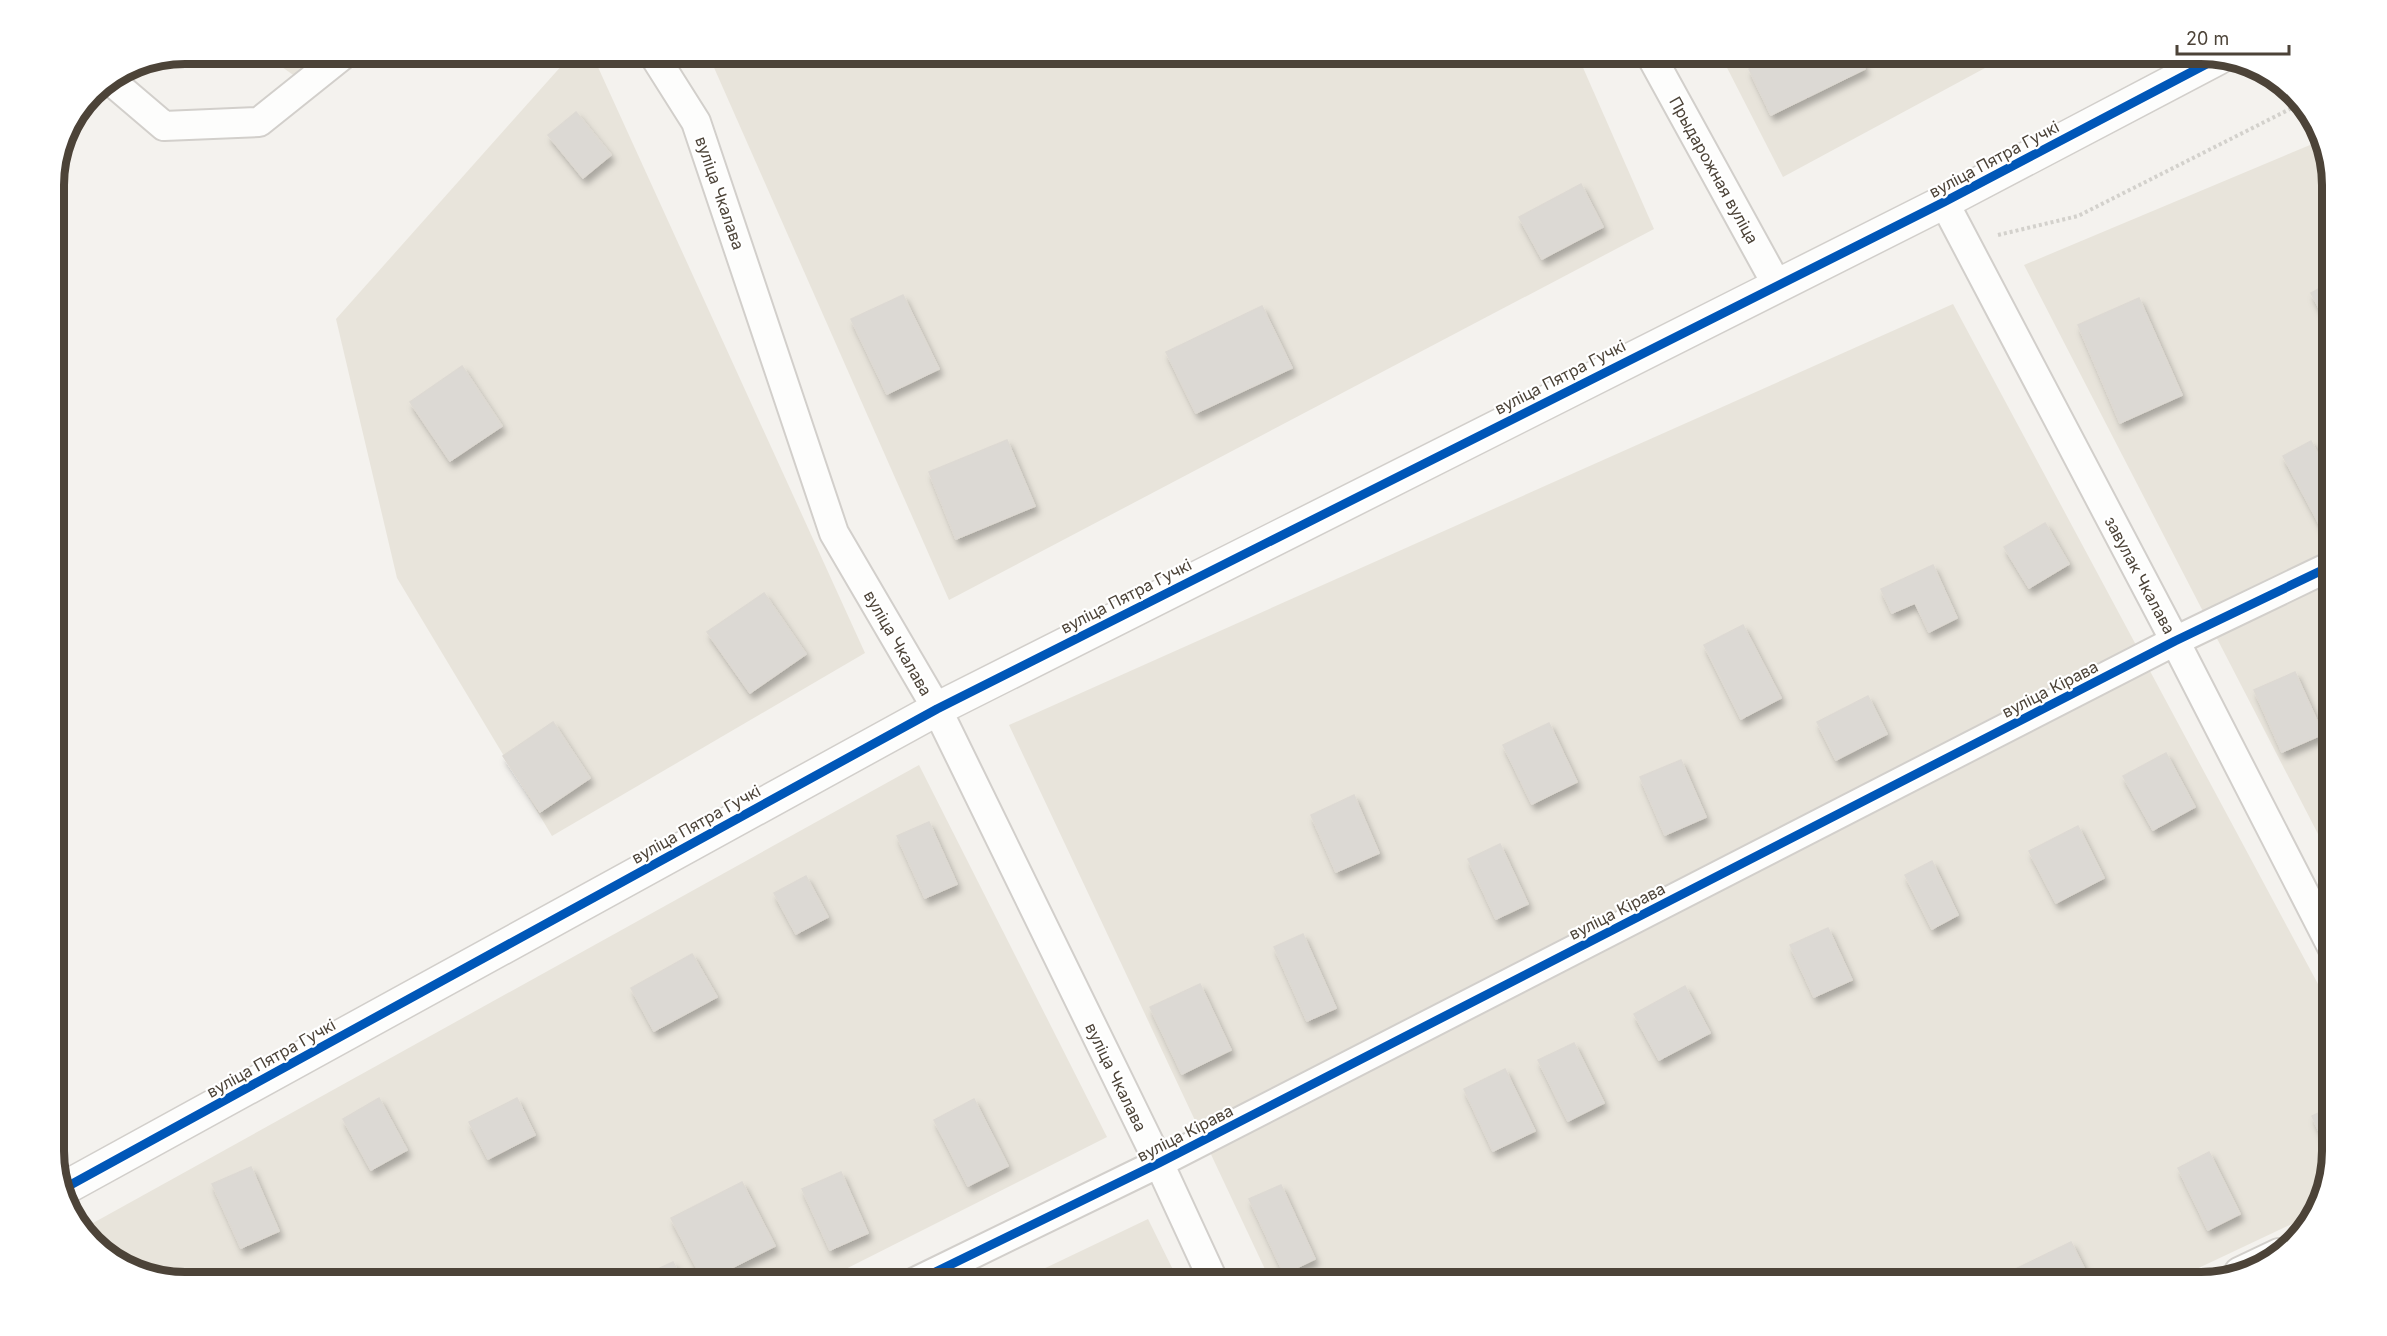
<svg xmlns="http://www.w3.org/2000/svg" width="2387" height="1336" font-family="Inter,sans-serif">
<defs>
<filter id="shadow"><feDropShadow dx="3.5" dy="6" stdDeviation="3" flood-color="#0004"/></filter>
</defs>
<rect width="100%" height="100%" fill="#f4f2ee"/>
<g fill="#e8e4db">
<polygon points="264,54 313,54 296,77"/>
<polygon points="572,54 592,54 865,653 552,836 397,578 336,319"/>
<polygon points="708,54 1577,54 1654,229 949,600"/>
<polygon points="1720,54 2011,54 1783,177"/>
<polygon points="2322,140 2333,177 2333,863 2024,265"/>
<polygon points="1953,304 2333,1012 2333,1151 2317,1212 2169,1282 1271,1282 1009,725"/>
<polygon points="919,765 1107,1137 820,1282 185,1282 120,1265 84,1228"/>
<polygon points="1148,1219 1179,1282 1016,1282"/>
</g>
<g fill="#dcd9d4" stroke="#ddd9d3" stroke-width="1.5" filter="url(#shadow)">
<polygon points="1780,54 1858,54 1865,69 1771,115 1749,69"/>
<polygon points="576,112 611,155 583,178 548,135"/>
<polygon points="1581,184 1603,227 1542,259 1519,217"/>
<polygon points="2333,281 2333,334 2311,293"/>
<polygon points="903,295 939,369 887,394 851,319"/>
<polygon points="2139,298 2182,395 2120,423 2078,325"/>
<polygon points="1262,306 1292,368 1196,413 1166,352"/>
<polygon points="462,366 502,426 450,461 410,402"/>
<polygon points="1007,440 1035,506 956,539 929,472"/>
<polygon points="2311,441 2333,482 2333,528 2324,533 2283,456"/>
<polygon points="2045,523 2069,564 2029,588 2004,547"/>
<polygon points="1933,565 1957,618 1929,632 1915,603 1892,613 1881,589"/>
<polygon points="764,593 806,654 750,693 707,632"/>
<polygon points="1743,625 1781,698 1741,719 1704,645"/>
<polygon points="2295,672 2323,734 2282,752 2254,690"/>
<polygon points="1868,696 1887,734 1836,760 1817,722"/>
<polygon points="553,722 590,778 540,812 503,756"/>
<polygon points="1549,723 1577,782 1532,804 1503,745"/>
<polygon points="2166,753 2195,807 2153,830 2123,776"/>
<polygon points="1681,760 1706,817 1665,835 1640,777"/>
<polygon points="1354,795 1379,853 1336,872 1311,815"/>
<polygon points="929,822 957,884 925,898 897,836"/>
<polygon points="2078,826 2104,878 2056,903 2029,851"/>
<polygon points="1500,844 1528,904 1496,919 1468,859"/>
<polygon points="1932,861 1958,915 1932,929 1905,875"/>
<polygon points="806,876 828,917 796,934 774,893"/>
<polygon points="1828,928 1852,980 1814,997 1790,945"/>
<polygon points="1303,934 1336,1008 1307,1021 1274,947"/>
<polygon points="692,954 717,997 654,1031 631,988"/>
<polygon points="1200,984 1231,1050 1182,1074 1150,1007"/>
<polygon points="1685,986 1710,1033 1659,1060 1634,1014"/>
<polygon points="1574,1043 1604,1103 1568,1121 1538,1060"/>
<polygon points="1505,1069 1535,1131 1493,1151 1464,1089"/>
<polygon points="379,1098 407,1150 371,1170 343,1119"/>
<polygon points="517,1098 535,1135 488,1159 469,1122"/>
<polygon points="974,1099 1008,1166 968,1186 934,1120"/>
<polygon points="2333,1106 2333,1151 2331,1157 2312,1116"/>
<polygon points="2209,1152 2240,1214 2208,1230 2178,1168"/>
<polygon points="251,1167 279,1231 241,1248 212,1184"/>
<polygon points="841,1172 868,1233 830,1250 802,1189"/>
<polygon points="742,1182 775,1246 704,1282 671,1218"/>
<polygon points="1281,1185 1315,1259 1284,1274 1249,1199"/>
<polygon points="2071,1242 2091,1282 1989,1282"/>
<polygon points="673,1262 683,1282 630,1282"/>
<polygon points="1088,1270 1094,1282 1067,1282"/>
</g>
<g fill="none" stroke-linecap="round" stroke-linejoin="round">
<g stroke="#d2cfcb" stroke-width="32">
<g id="minor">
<polyline points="653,54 696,122 834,533 937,709 1159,1163 1214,1282"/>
<polyline points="1650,54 1777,285"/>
<polyline points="110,80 164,126 259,122 344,54"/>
<polyline points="1944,202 2175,641 2333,949"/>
<polyline points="2239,1272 2279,1253"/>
<polyline points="915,1282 1159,1163 2175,641 2333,565"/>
</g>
</g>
<g stroke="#d2cfcb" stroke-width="36">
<polyline id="tertiary" points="63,1189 937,709 1944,202 2218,58"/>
</g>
<polyline stroke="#d3d1cc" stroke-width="4" stroke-dasharray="3 3" stroke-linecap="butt" points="1998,235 2078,216 2300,104"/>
<use href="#minor" stroke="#fdfdfc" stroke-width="28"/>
<use href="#tertiary" stroke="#fdfdfc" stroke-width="33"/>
<g stroke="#fff" stroke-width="13">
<g id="cycleway">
<polyline points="63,1189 937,709 1944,202 2218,58"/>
<polyline points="915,1282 1159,1163 2175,641 2333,565"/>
</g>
</g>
<use href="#cycleway" stroke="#0057b8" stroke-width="9"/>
</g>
<g text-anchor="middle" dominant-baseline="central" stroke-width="4.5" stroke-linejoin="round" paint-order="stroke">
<g font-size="16" fill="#4c4338" stroke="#fff">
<text transform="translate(1994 159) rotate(-28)">вуліца Пятра Гучкі</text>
<text transform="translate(1714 170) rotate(61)">Прыдарожная вуліца</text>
<text transform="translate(720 193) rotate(71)">вуліца Чкалава</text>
<text transform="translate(1560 377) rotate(-27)">вуліца Пятра Гучкі</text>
<text transform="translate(2140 575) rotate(62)">завулак Чкалава</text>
<text transform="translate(1126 596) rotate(-27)">вуліца Пятра Гучкі</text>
<text transform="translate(898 643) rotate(60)">вуліца Чкалава</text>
<text transform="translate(2050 689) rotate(-27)">вуліца Кірава</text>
<text transform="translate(696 824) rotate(-29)">вуліца Пятра Гучкі</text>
<text transform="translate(1617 911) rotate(-27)">вуліца Кірава</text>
<text transform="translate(271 1058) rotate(-29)">вуліца Пятра Гучкі</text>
<text transform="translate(1116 1077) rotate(64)">вуліца Чкалава</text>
<text transform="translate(1185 1133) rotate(-27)">вуліца Кірава</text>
</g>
</g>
<path d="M0 0H2387V1336H0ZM185 64H2201A121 121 0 0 1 2322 185V1151A121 121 0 0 1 2201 1272H185A121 121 0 0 1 64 1151V185A121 121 0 0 1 185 64Z" fill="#fff" fill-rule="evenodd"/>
<path fill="none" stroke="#4c4338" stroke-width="8" d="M185 64H2201A121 121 0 0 1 2322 185V1151A121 121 0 0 1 2201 1272H185A121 121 0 0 1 64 1151V185A121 121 0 0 1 185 64Z"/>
<path d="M2177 45v9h112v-9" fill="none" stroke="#4c4338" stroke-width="3"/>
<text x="2186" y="45" font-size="18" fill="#4c4338" stroke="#ffffff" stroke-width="4.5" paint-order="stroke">20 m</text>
</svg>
